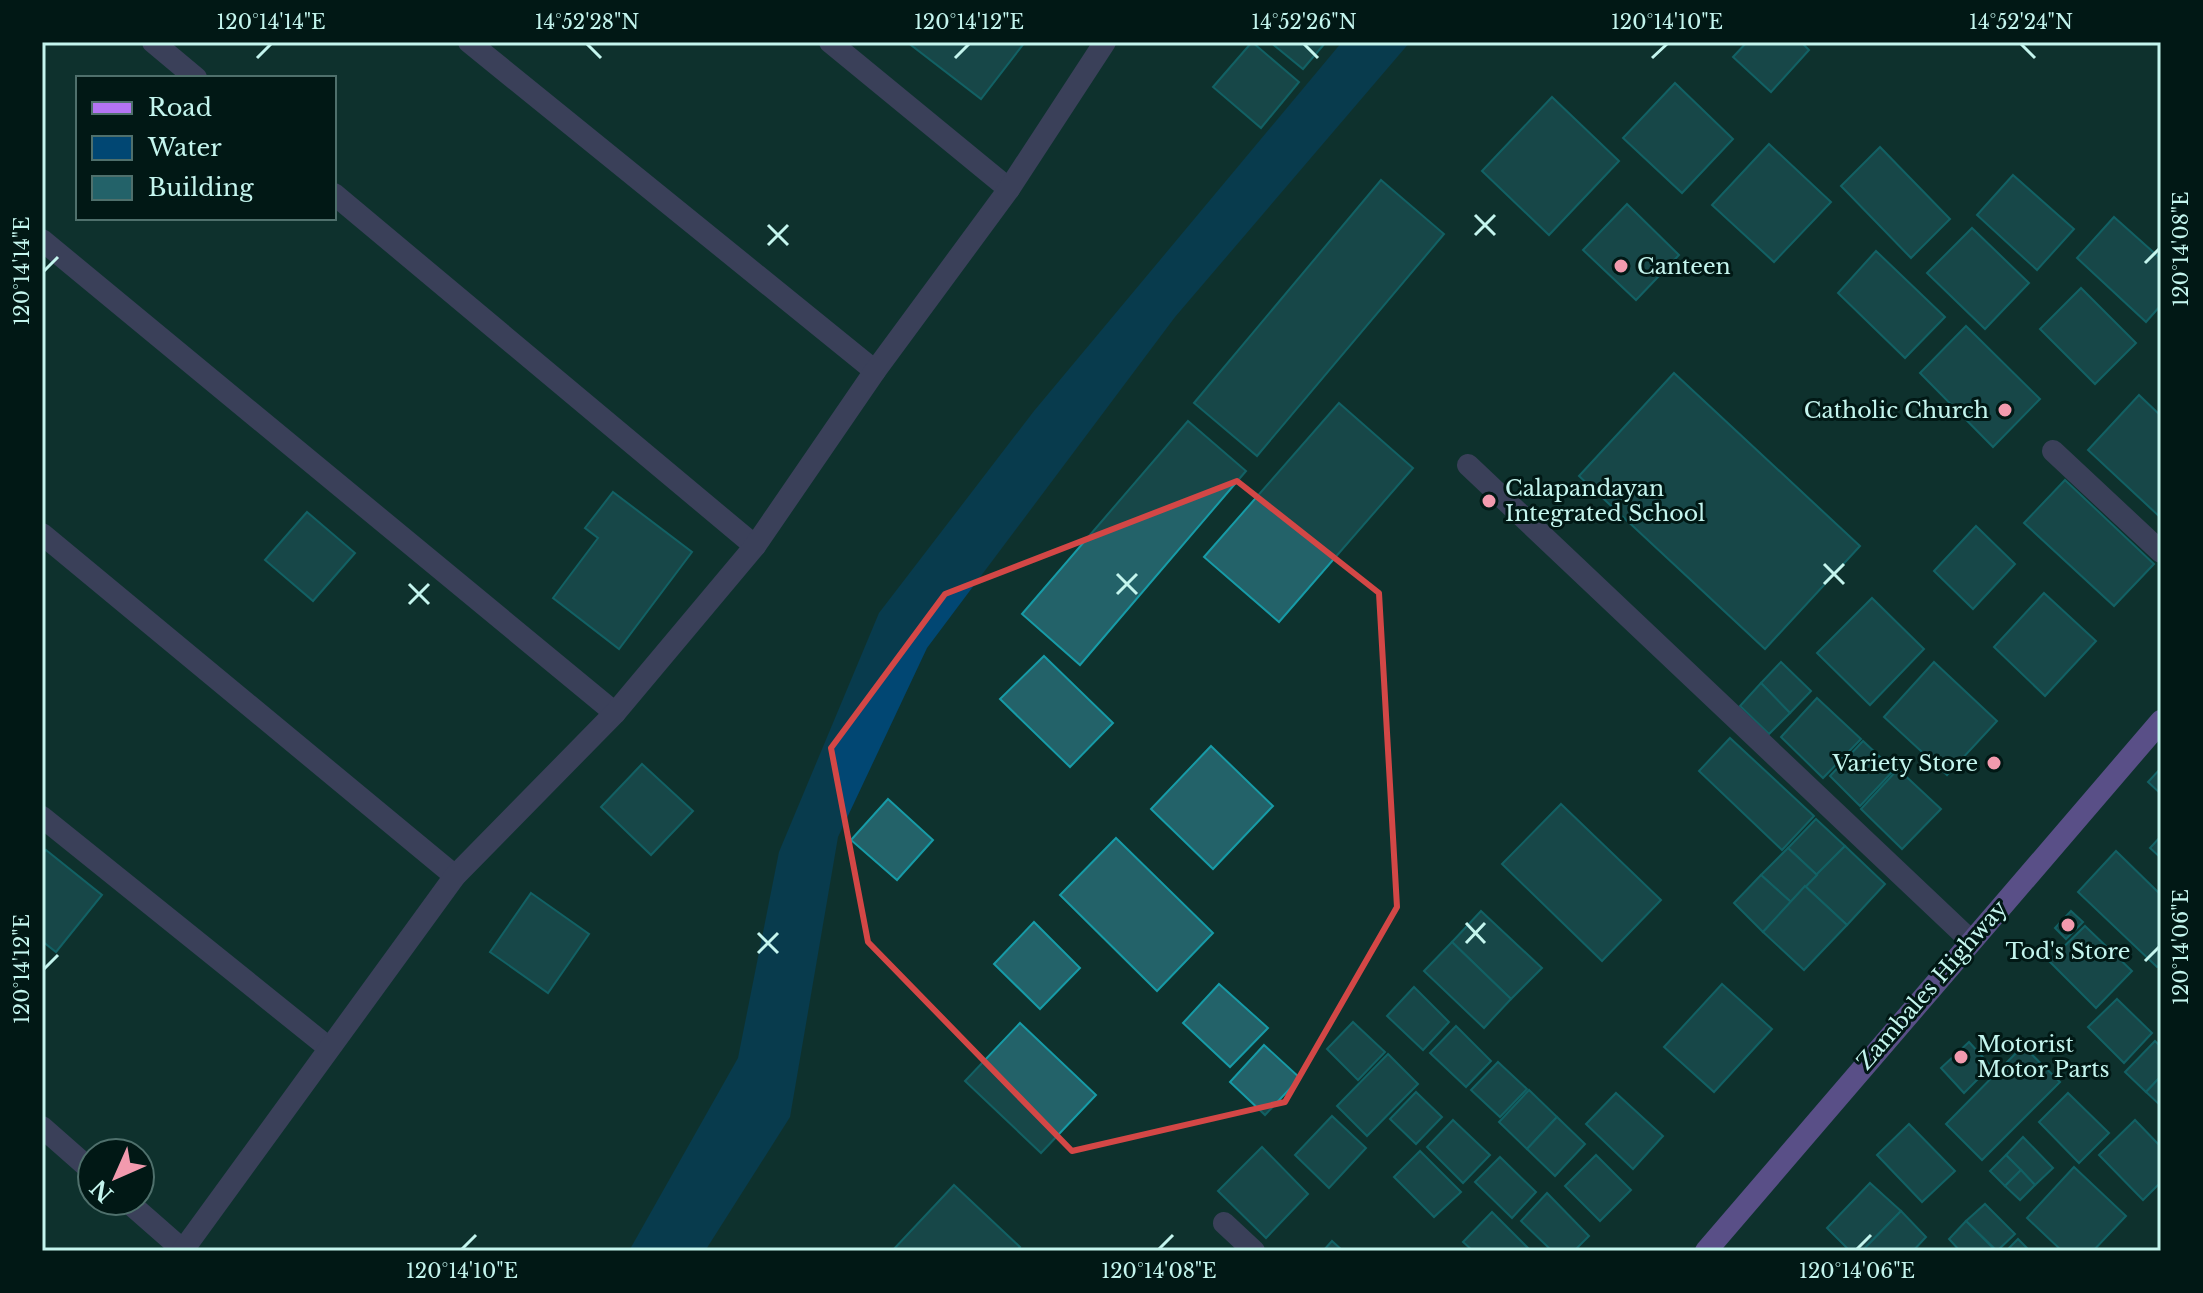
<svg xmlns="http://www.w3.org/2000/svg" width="2203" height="1293" font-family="'Libre Baskerville',serif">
<rect width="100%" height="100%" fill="#0e322e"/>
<polygon fill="#014773" points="1342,42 1410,42 1175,317 927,648 838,837 790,1117 705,1251 629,1251 738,1058 779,852 879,613 1034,411"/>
<g fill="#236269" stroke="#179ba7" stroke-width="2">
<polygon points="907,42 1025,42 981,99"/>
<polygon points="1252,42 1299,82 1261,128 1213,87"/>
<polygon points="1270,42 1326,42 1303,69"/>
<polygon points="1747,42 1801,42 1809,50 1771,92 1733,57"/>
<polygon points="1675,83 1733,139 1682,193 1623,138"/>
<polygon points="1552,97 1619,161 1549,235 1482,171"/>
<polygon points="1769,144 1831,202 1774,262 1712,205"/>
<polygon points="1880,147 1950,219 1911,258 1841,186"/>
<polygon points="2013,175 2074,229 2037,270 1977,215"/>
<polygon points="1381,180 1444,234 1257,456 1194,403"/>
<polygon points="1627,204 1679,255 1636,300 1583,250"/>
<polygon points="2114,217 2161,259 2161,305 2146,322 2077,258"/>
<polygon points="1972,228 2029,283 1985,329 1927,273"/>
<polygon points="1876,251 1945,317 1905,358 1838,293"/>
<polygon points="2081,288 2136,343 2095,384 2040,329"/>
<polygon points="1966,326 2040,399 1993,447 1920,373"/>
<polygon points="1674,373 1860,546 1765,649 1579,476"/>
<polygon points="2139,395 2161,416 2161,518 2088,450"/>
<polygon points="1339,403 1413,468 1279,622 1204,557"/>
<polygon points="1188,421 1246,471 1080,665 1022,614"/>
<polygon points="2065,480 2154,564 2114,606 2024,523"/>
<polygon points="613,492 692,552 619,649 553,598 598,538 585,528"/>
<polygon points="307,512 355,553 313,601 265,560"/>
<polygon points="1976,526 2015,564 1973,609 1934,571"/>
<polygon points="2044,593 2096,641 2045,696 1994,647"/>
<polygon points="1872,598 1924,649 1870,705 1817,653"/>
<polygon points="1044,656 1113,723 1070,767 1000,699"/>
<polygon points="1781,662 1811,691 1790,713 1761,683"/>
<polygon points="1934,662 1997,721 1947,775 1884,717"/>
<polygon points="1761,683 1790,713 1769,734 1740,706"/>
<polygon points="1817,698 1861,739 1823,778 1781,737"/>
<polygon points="1730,738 1814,816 1782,850 1699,771"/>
<polygon points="1863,741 1894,770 1860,806 1830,776"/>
<polygon points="1211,746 1273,806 1213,869 1151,809"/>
<polygon points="642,764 693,811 651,855 601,807"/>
<polygon points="2161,768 2161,794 2148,782"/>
<polygon points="1898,769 1941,809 1902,849 1861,809"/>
<polygon points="888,799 933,840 897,880 851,840"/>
<polygon points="1561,804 1661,900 1602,961 1502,864"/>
<polygon points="1816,819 1845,846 1817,875 1788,848"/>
<polygon points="2161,836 2161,858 2150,848"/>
<polygon points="1116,838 1213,933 1157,991 1060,895"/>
<polygon points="1845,846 1885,884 1847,925 1805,886"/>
<polygon points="1788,848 1817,875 1791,902 1761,875"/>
<polygon points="46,850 102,895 56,952 42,941 42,855"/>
<polygon points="2116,851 2161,895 2161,964 2157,967 2078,892"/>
<polygon points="1761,875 1791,902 1763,932 1734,903"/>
<polygon points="1805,886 1847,925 1804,970 1763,932"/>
<polygon points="531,893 589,934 548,993 490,952"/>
<polygon points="1481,911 1542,968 1511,999 1452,942"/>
<polygon points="2071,911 2083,922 2066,939 2055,928"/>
<polygon points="1034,922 1080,968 1040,1009 994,964"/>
<polygon points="2085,926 2132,971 2096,1008 2049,961"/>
<polygon points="1452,942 1511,999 1484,1028 1424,971"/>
<polygon points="1219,984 1268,1028 1230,1067 1183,1023"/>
<polygon points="1722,984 1772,1029 1714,1092 1664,1047"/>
<polygon points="1414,987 1449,1022 1423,1050 1387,1016"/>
<polygon points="2117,999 2152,1033 2124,1063 2088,1027"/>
<polygon points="1353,1022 1385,1052 1358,1080 1327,1049"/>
<polygon points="1020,1023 1096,1095 1041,1153 965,1081"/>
<polygon points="1456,1026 1491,1061 1466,1087 1430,1053"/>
<polygon points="2155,1041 2161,1047 2161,1076 2146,1092 2125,1072"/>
<polygon points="1969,1042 1991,1066 1964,1093 1941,1068"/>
<polygon points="1264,1045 1300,1078 1265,1115 1230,1082"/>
<polygon points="2023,1046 2060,1082 1982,1160 1946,1124"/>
<polygon points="1388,1054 1418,1084 1367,1136 1337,1106"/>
<polygon points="1498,1062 1527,1089 1500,1117 1471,1090"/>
<polygon points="2161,1076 2161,1106 2146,1092"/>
<polygon points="1529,1090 1557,1117 1527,1149 1499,1122"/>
<polygon points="1416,1092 1442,1117 1416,1144 1390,1119"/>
<polygon points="1616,1093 1663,1136 1633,1169 1586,1124"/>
<polygon points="2068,1093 2109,1133 2079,1163 2039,1122"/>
<polygon points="1332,1116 1366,1148 1329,1188 1295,1155"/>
<polygon points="1557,1117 1585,1144 1555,1176 1527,1149"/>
<polygon points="1453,1120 1490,1155 1463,1183 1427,1147"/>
<polygon points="2135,1120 2161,1147 2161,1182 2143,1200 2099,1155"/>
<polygon points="1909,1124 1955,1171 1922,1202 1877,1155"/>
<polygon points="2023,1137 2053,1168 2035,1185 2006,1155"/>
<polygon points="1262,1147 1308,1194 1266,1238 1218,1191"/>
<polygon points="1420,1151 1461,1192 1434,1217 1394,1177"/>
<polygon points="1596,1155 1631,1190 1600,1221 1565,1186"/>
<polygon points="2006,1155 2021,1170 2005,1186 1990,1171"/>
<polygon points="1500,1157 1536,1192 1512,1218 1475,1182"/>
<polygon points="2074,1167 2126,1216 2093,1251 2062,1251 2027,1218"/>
<polygon points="2021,1170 2035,1185 2020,1200 2005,1186"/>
<polygon points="1870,1183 1901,1211 1862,1251 1850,1251 1827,1228"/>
<polygon points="954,1185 1020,1247 1016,1251 892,1251"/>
<polygon points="1547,1193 1589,1236 1574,1251 1552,1251 1521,1221"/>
<polygon points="1985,1204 2015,1234 1997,1251 1966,1221"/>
<polygon points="1901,1211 1926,1237 1913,1251 1862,1251"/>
<polygon points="1492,1212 1531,1251 1473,1251 1463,1242"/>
<polygon points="1966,1221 1996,1251 1960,1251 1949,1239"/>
<polygon points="2018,1239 2030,1251 2006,1251"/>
<polygon points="1332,1241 1343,1251 1323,1251"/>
</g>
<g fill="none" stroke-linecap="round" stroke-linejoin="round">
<g stroke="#6f528f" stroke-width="22">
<polyline points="2053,451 2161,552"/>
<polyline points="1468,465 1971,941"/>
<polyline points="1224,1223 1254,1251"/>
</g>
<g stroke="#6f528f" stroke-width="22">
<polyline points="153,42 196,78"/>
<polyline points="469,42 875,371"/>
<polyline points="830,42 1009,189"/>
<polyline points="334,194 755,546"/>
<polyline points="42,240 615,713"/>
<polyline points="42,534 455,876"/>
<polyline points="42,817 329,1048"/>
<polyline points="42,1127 92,1171"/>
<polyline points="127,1201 184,1251"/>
<polyline points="183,1250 455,876 615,713 755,546 875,371 1009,189 1105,42"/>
</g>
<polyline stroke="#b374f3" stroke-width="22" points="1706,1251 2161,721"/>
</g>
<path d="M0 0H2203V1293H0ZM1237 481 1379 593 1397 907 1285 1102 1072 1151 868 942 831 748 945 594Z" fill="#0e322e" fill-opacity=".55" fill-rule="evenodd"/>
<path fill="none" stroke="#d34746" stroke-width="6" stroke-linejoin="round" d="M1237 481 1379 593 1397 907 1285 1102 1072 1151 868 942 831 748 945 594Z"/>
<path fill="none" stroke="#c4f5ee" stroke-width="3" d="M587 44 601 58M1304 44 1318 58M2021 44 2035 58M257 58 271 44M955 58 969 44M1652 58 1667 44M1475 215 1495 235M768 225 788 245M1475 235 1495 215M768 245 788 225M2145 263 2159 249M44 271 58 257M1824 564 1844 584M1117 574 1137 594M409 584 429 604M1824 584 1844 564M1117 594 1137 574M409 604 429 584M1466 923 1485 943M758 933 778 953M1466 943 1485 923M758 953 778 933M2145 961 2159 947M44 969 58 955M462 1249 476 1235M1159 1249 1173 1235M1857 1249 1871 1235"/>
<g fill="#f29aae" stroke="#011815" stroke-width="3">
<circle cx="1621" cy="266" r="8"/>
<circle cx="2005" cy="410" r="8"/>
<circle cx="1489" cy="501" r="8"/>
<circle cx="1994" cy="763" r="8"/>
<circle cx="2068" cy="925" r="8"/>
<circle cx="1961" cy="1057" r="8"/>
</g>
<g text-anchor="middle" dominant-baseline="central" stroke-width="6" stroke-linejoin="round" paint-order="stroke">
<g font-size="22" fill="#c4f5ee" stroke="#011815" text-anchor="start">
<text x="1637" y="266">Canteen</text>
<text x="1989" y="410" text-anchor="end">Catholic Church</text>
<text x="1505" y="488">Calapandayan<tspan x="1505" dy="25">Integrated School</tspan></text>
<text x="1978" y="763" text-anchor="end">Variety Store</text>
<text x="2068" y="951" text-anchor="middle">Tod's Store</text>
<text x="1977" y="1044">Motorist<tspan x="1977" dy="25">Motor Parts</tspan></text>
</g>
<g font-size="22" fill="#c4f5ee" stroke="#011815">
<text transform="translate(1932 985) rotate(-49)">Zambales Highway</text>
</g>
</g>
<rect width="2203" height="1293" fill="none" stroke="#011815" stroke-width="88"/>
<rect x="76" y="76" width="260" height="144" fill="#011815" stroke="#4f706c" stroke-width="2"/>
<rect x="92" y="102" width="40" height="12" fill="#b374f3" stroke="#4f706c" stroke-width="2"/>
<text x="148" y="116" font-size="24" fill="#c4f5ee">Road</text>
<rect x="92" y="136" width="40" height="24" fill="#014773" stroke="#4f706c" stroke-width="2"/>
<text x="148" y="156" font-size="24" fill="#c4f5ee">Water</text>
<rect x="92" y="176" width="40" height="24" fill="#236269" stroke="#4f706c" stroke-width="2"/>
<text x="148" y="196" font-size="24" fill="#c4f5ee">Building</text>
<g transform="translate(116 1177) rotate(225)"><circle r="38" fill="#011815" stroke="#4f706c" stroke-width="2"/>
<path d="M0-6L14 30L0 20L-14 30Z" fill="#f29aae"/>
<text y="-12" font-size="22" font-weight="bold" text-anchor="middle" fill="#c4f5ee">N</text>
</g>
<rect x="44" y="44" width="2115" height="1205" fill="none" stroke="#c4f5ee" stroke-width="3"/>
<g font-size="20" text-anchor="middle" fill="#c4f5ee">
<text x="271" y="29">120°14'14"E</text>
<text x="587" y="29">14°52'28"N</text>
<text x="969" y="29">120°14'12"E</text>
<text x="1304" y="29">14°52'26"N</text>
<text x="1667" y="29">120°14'10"E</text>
<text x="2021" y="29">14°52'24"N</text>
<text transform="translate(2181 249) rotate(-90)" y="7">120°14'08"E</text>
<text transform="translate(22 271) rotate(-90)" y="7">120°14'14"E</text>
<text transform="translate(2181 947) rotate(-90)" y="7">120°14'06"E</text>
<text transform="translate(22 969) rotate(-90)" y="7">120°14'12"E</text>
<text x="462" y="1278">120°14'10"E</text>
<text x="1159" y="1278">120°14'08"E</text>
<text x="1857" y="1278">120°14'06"E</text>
</g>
</svg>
